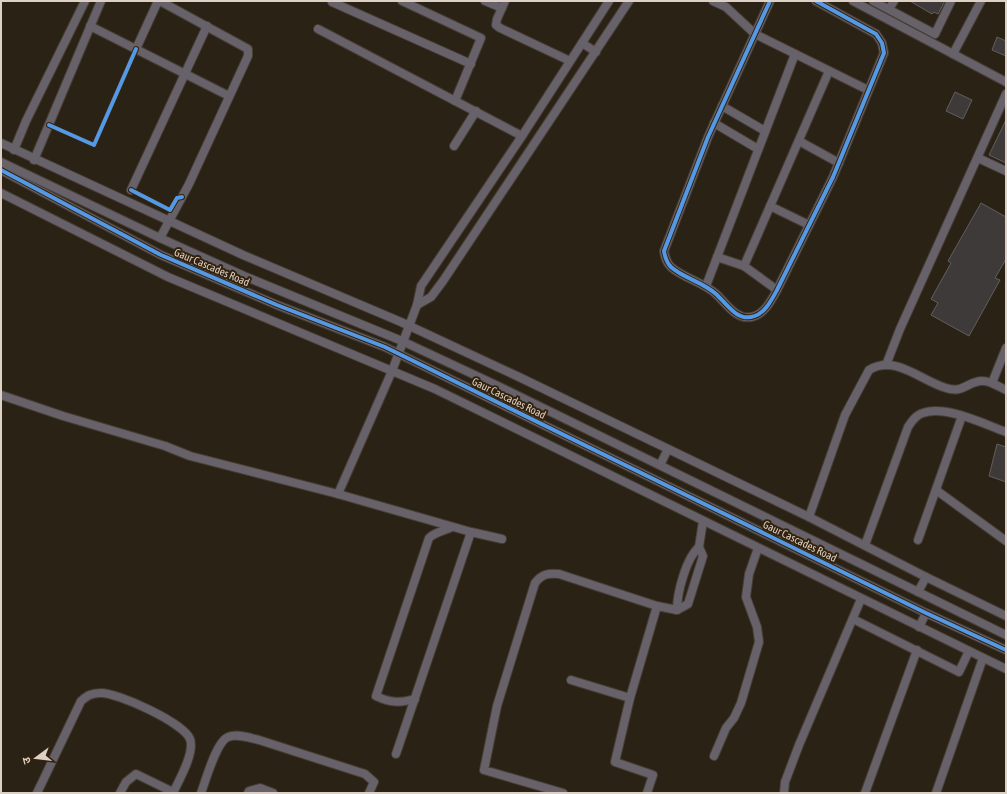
<svg xmlns="http://www.w3.org/2000/svg" width="1007" height="794" font-family="'Asap Condensed','Noto Sans Devanagari',sans-serif">
<rect width="100%" height="100%" fill="#2b2216"/>
<g fill="#3e3a39" stroke="#625e5f">
<polygon points="910,1 945,1 938,14 934,12 932,14"/>
<polygon points="997,37 1006,41 1006,56 992,50"/>
<polygon points="955,92 972,100 963,119 946,111"/>
<polygon points="1006,120 1006,163 989,155"/>
<polygon points="981,203 1006,217 1006,259 995,278 1000,280 969,336 931,315 938,303 931,299 951,263 948,261"/>
<polygon points="997,444 1006,447 1006,482 989,476"/>
</g>
<g fill="none" stroke-linecap="round" stroke-linejoin="round">
<g stroke="#463d34" stroke-width="10">
<g id="minor">
<polyline points="160,1 248,49 248,56 189,184 160,238"/>
<polyline points="402,1 481,38 455,101"/>
<polyline points="485,1 502,8"/>
<polyline points="505,1 497,19 496,25 500,28 570,61"/>
<polyline points="713,1 726,7 755,34 868,90"/>
<path d="M770 1 708 137 664 251C665 257 666 262 671 267 683 278 703 282 716 294 726 303 736 320 751 317 764 315 771 301 777 290L833 177 884 53 882 43 876 34 816 1"/>
<polyline points="853,1 1006,82"/>
<polyline points="873,1 935,34 951,1"/>
<polyline points="332,2 471,64"/>
<polyline points="889,9 894,1"/>
<polyline points="90,26 229,96"/>
<polyline points="318,29 522,136"/>
<polyline points="582,43 596,52"/>
<polyline points="136,49 158,1"/>
<polyline points="953,54 981,1"/>
<polyline points="722,106 765,131"/>
<polyline points="714,123 758,149"/>
<polyline points="799,141 839,163"/>
<polyline points="1,143 243,255 401,322 519,377 809,517 926,577 1006,616"/>
<polyline points="454,146 476,111"/>
<polyline points="14,150 26,121 85,1"/>
<polyline points="978,158 1006,171"/>
<polyline points="34,160 101,1"/>
<polyline points="1,162 160,238 244,276 402,341 496,385 1006,635"/>
<polyline points="1,170 161,255 277,305 385,347 926,613 1006,650"/>
<polyline points="131,190 207,26"/>
<polyline points="1,193 168,277 435,389 1006,669"/>
<polyline points="770,206 809,225"/>
<polyline points="717,257 744,266 829,71"/>
<polyline points="744,266 777,290"/>
<polyline points="706,286 795,54"/>
<polyline points="417,305 431,297 443,281 629,1"/>
<polyline points="886,365 900,329 1006,94"/>
<polyline points="992,383 1006,348"/>
<polyline points="1,395 63,416 165,446 190,456 338,494 471,532 396,754"/>
<polyline points="660,465 668,449"/>
<polyline points="936,490 1006,541"/>
<polyline points="338,494 392,371 417,305 421,286 522,136 609,1"/>
<path d="M809 517 845 415 869 370C895 354 921 381 946 388 964 394 969 380 983 381 991 381 999 387 1006 390"/>
<polyline points="471,532 502,539"/>
<polyline points="918,540 962,416"/>
<path d="M865 545 908 427C912 421 916 415 923 413 946 405 984 424 1006 432"/>
<polyline points="918,592 926,577"/>
<path d="M677 610C677 593 686 558 699 547L703 521"/>
<polyline points="853,619 959,672 969,651"/>
<polyline points="919,627 926,613"/>
<polyline points="571,680 630,698 615,762 653,775 647,793"/>
<polyline points="630,698 657,606"/>
<path d="M415 699C400 703 390 703 376 696L429 538C435 532 444 531 452 527"/>
<polyline points="714,756 726,728 734,718 741,703 759,642 757,627 746,597 749,574 758,548"/>
<path d="M37 793 81 701C87 696 91 693 100 693 117 692 184 723 190 739 195 753 179 780 173 793"/>
<polyline points="120,793 126,782 136,774 173,792"/>
<path d="M201 793C206 780 216 742 228 737 237 733 250 738 259 740L365 774 374 782 369 793"/>
<polyline points="248,793 249,791 260,788 273,793"/>
<path d="M563 793 484 770 497 706 535 583C542 574 548 573 559 574L657 606 677 610 688 604 703 556 699 547"/>
<polyline points="784,793 785,782 799,745 861,599"/>
<polyline points="865,793 917,650"/>
<polyline points="936,793 983,658"/>
</g>
</g>
<use href="#minor" stroke="#676169" stroke-width="8"/>
<g stroke="#33230e" stroke-width="6">
<g id="cycleway">
<path d="M770 1 708 137 664 251C665 257 666 262 671 267 683 278 703 282 716 294 726 303 736 320 751 317 764 315 771 301 777 290L833 177 884 53 882 43 876 34 816 1"/>
<polyline points="49,125 94,145 136,49"/>
<polyline points="1,170 161,255 277,305 385,347 926,613 1006,650"/>
<polyline points="131,190 170,210 177,198 182,197"/>
</g>
</g>
<use href="#cycleway" stroke="#5399e6" stroke-width="4"/>
</g>
<g text-anchor="middle" dominant-baseline="central" stroke-width="4" stroke-linejoin="round" paint-order="stroke">
<g font-size="11" fill="#dcd1c4" stroke="#33230e">
<text transform="translate(212 267) rotate(23)">Gaur Cascades Road</text>
<text transform="translate(509 398) rotate(26)">Gaur Cascades Road</text>
<text transform="translate(800 541) rotate(26)">Gaur Cascades Road</text>
</g>
</g>
<rect width="1007" height="794" fill="none" stroke="#dcd1c4" stroke-width="4"/>
<g transform="translate(36 758) rotate(255)" stroke="#33230e" stroke-width="3" paint-order="stroke">
<path d="M0-3L7 15L0 10L-7 15Z" fill="#dcd1c4"/>
<text y="-6" font-size="11" font-weight="bold" text-anchor="middle" fill="#dcd1c4">उ</text>
</g>
</svg>
